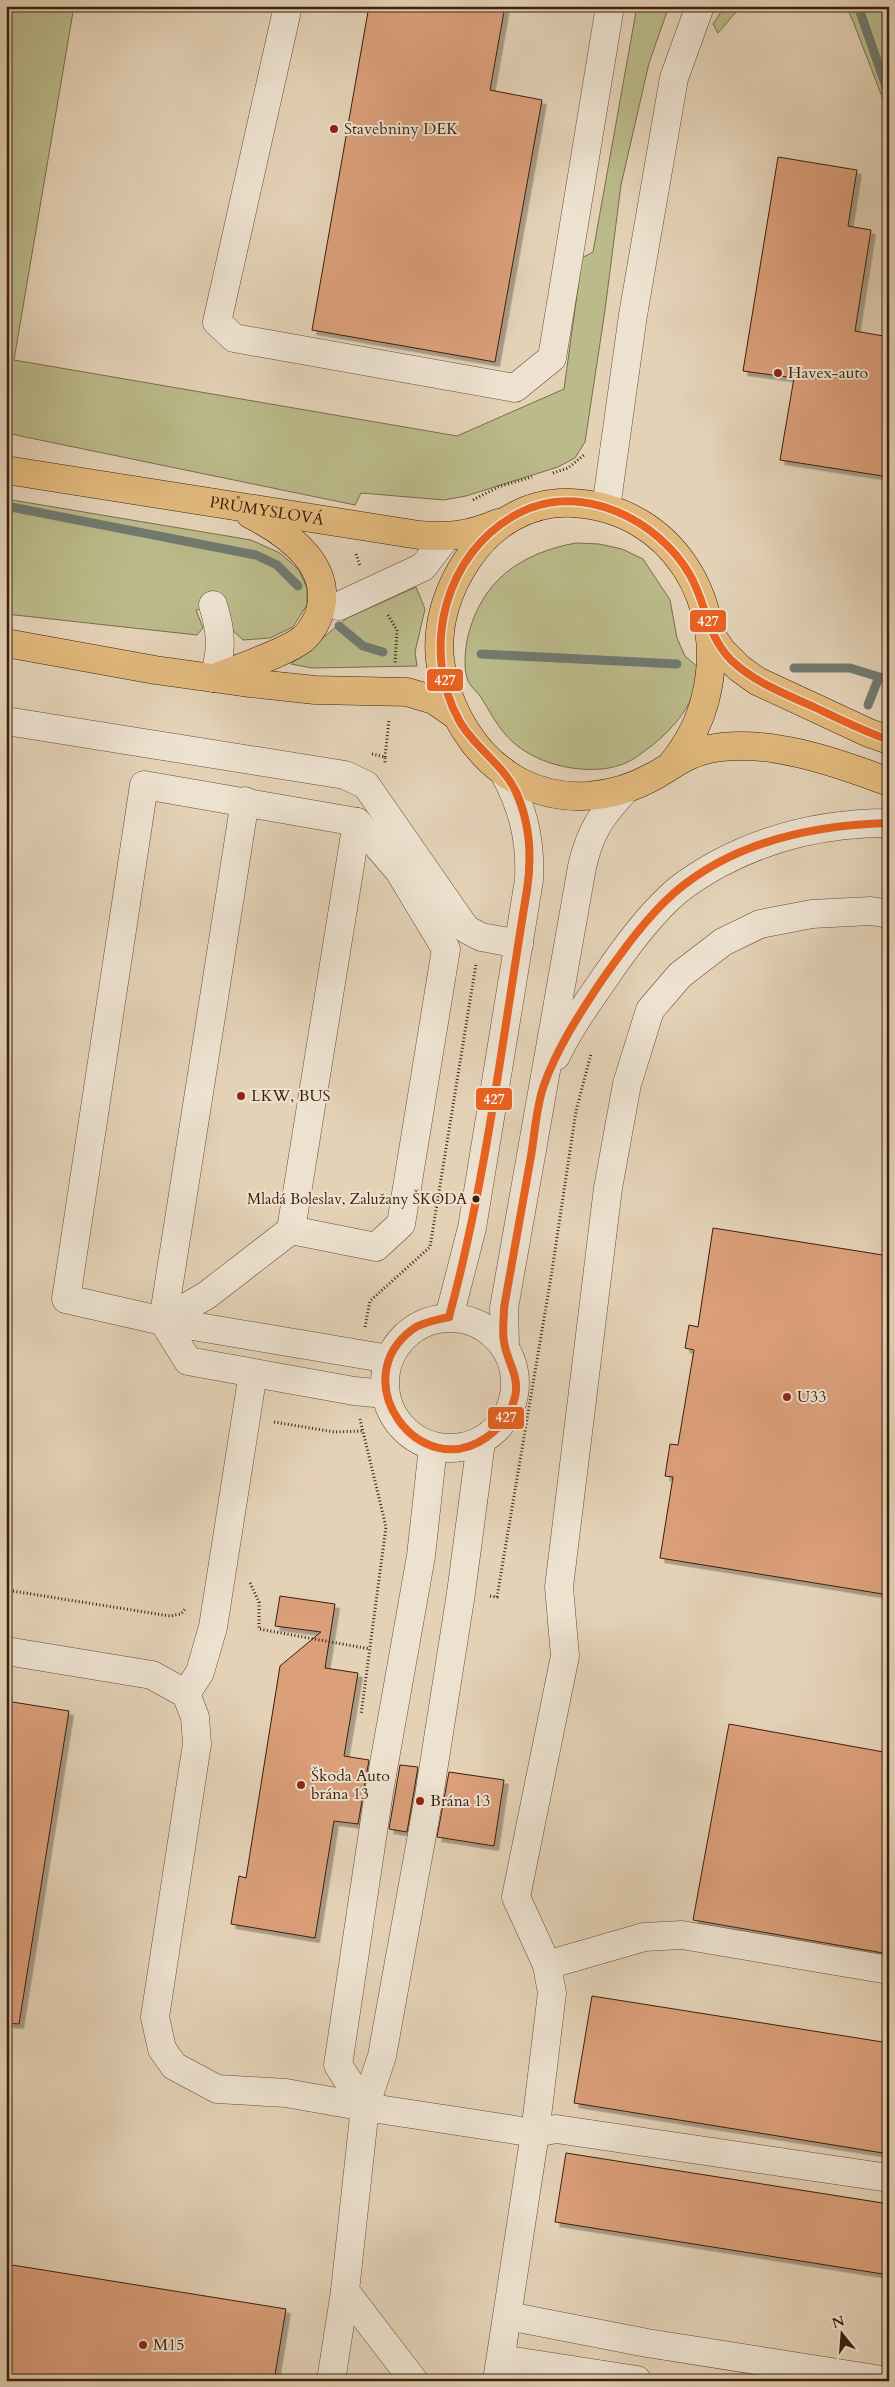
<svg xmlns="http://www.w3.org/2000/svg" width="895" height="2387" font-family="Cardo,serif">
<defs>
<filter id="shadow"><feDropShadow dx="4.5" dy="4.5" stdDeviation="0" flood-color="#0004"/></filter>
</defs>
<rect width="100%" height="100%" fill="#e4d2b7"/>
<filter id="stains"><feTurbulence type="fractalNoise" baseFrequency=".004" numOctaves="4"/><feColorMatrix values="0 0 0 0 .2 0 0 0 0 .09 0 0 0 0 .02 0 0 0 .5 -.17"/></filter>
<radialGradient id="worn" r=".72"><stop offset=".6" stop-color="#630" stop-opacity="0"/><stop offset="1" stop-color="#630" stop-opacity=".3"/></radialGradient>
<g fill="#bbba8a" stroke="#7b6c4a">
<polygon points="6,6 74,6 14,360 457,436 564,389 582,258 593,252 637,6 669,6 649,63 621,185 605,310 585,442 575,458 558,467 466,496 444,500 361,493 355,505 6,433"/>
<polygon points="725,6 741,6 718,33 713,24"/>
<polygon points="846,6 889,6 889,115 853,21"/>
<polygon points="6,499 251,540 280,553 299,570 307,588 307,605 293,627 270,638 243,640 228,626 220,605 196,610 203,628 197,635 6,614"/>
<path d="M576 543 599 544 622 549 643 559 670 600 677 638 685 656 701 670C694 703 677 726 650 747 643 752 636 758 628 762 597 777 546 768 519 747 502 735 493 717 482 699 479 693 471 688 468 681 463 668 465 650 468 636 482 580 521 553 576 543Z"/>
<polygon points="416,587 425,609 415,652 417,666 312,668 291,664 347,618"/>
</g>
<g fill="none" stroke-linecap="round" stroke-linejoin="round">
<g stroke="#717a6f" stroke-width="9">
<polyline points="858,6 889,95"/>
<polyline points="6,506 256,555 277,565 298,586"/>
<polyline points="339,626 363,646 383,652"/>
<polyline points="481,654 677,664"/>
<polyline points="794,668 850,668 889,680"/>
<polyline points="868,705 879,677"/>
</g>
</g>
<g fill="#db9f7a" stroke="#3b1f0b" filter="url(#shadow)">
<polygon points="369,6 505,6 490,90 542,100 495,362 312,330"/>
<polygon points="778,157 857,170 848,226 871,230 855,331 889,337 889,477 780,460 794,378 743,371"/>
<polygon points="713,1228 889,1256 889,1595 660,1558 673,1477 665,1476 670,1444 678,1445 694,1350 685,1348 689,1325 698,1327"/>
<polygon points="280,1596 335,1604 325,1668 358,1673 344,1756 369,1760 358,1824 334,1821 315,1938 231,1924 239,1876 246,1878 280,1666 321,1632 275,1626"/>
<polygon points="6,1701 69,1711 19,2024 6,2023"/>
<polygon points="729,1724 889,1753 889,1954 693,1920"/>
<polygon points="400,1765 418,1767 407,1832 389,1829"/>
<polygon points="449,1772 504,1780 494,1846 437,1837"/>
<polygon points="592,1996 889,2043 889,2154 574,2103"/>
<polygon points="566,2153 889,2204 889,2275 555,2222"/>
<polygon points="6,2264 286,2309 274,2381 6,2381"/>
</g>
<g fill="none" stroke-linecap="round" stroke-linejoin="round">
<g stroke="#654c36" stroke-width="29">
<g id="minor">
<polyline points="288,6 217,322 234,338 515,388 552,358 610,6"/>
<polyline points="606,508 633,315 674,78 700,6"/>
<path d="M213 605C222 634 222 650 214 678"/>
<polyline points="339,606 423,567 446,537"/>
<polyline points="6,721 345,775 366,785 466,929 481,937 519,944"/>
<path d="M556 1056C570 1027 588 1002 606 976 625 948 644 922 668 899 682 885 700 874 718 864 772 835 827 823 889 823"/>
<polyline points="291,1230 376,1247 401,1224 446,949 399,871 357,822"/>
<path d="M449 1317 472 1228 529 880C531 840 523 807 503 771"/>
<circle cx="450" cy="1383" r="65"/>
<polyline points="163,1321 207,1295 291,1230 357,822 144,785 66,1299 163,1321 245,801"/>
<polyline points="163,1321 188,1361 354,1391 385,1394"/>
<polyline points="163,1321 389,1359"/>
<path d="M505 1345 504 1308 582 867C590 831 601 816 626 789"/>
<polyline points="6,1651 152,1675 186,1694 195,1717 197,1744 155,2017 162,2049 174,2066 217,2089 286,2093 365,2107 535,2133 556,2129 889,2178"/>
<polyline points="186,1694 200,1672 213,1627 253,1373"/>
<polyline points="547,1965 644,1937 682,1935 889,1970"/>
<polyline points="365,2107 338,2065 379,1792 421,1556 433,1447"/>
<polyline points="345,2291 414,2381"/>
<polyline points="508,2316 647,2343 888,2381"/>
<polyline points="501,2359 637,2380"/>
<polyline points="331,2381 345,2291 365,2107 382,2056 429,1796 461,1593 481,1442"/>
<polyline points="497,2381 535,2133 552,1993 547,1965 516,1897 565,1656 559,1587 608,1188 627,1084 650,1010 680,975 723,942 760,924 812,914 871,911 889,914"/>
</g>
</g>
<g stroke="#3b1f0b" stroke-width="29">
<g id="major">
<path id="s1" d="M6 470 419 535C448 538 471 535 498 523"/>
<polyline points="709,632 722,651 739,668 757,681 869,733 889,740"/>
<polyline points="6,643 155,670 249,683 315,690 407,692 434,700 457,716"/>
<path d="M215 678C238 668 285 653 303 639 312 631 319 618 321 607 330 562 285 532 250 514"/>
<path d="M672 764C687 745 699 724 705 700 730 605 673 508 572 503 529 501 491 524 468 559 448 588 436 624 440 660 447 709 474 758 520 782 563 804 613 799 654 776 672 766 688 753 709 749 765 737 836 762 889 782"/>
</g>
</g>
<g stroke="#3b1f0b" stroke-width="3" stroke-dasharray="1 2.5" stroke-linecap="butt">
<polyline points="553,473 568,468 584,455"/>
<polyline points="473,500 498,487 532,477"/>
<polyline points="356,554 360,566"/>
<polyline points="388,615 397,630 395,664"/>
<polyline points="372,754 385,757 385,764"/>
<polyline points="385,757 389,720"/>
<polyline points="365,1327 370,1301 430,1247 476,964"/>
<polyline points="360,1419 386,1527 361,1715"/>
<polyline points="274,1422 334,1432 363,1431"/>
<polyline points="250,1583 259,1602 259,1629 370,1649"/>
<polyline points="6,1590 170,1616 181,1614 186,1608"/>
<polyline points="490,1596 497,1597 551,1277 576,1111 591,1054"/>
</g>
<use href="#minor" stroke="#ede2d0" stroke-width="28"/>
<use href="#major" stroke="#e2b97c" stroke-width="28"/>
<g stroke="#ede2d0" stroke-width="11">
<g id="bus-1">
<path d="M449 1317C487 1177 503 1033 527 890 532 857 530 823 516 792 503 764 475 748 460 722 419 650 445 551 519 513 580 481 658 519 690 575 707 605 706 634 731 660 754 682 785 694 814 707 839 719 863 731 889 740"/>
<path d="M449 1317C437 1320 423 1322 413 1329 343 1380 420 1485 487 1437 501 1427 511 1413 515 1397 520 1376 507 1362 504 1342 502 1331 504 1319 504 1308 513 1257 522 1206 531 1156 535 1133 536 1107 544 1085 557 1048 580 1013 602 980 624 949 646 918 674 893 733 842 814 825 889 823"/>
</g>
</g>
<use href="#bus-1" stroke="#e96221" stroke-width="8"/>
</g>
<g fill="#8f2418" stroke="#ede2d0" stroke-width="2">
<circle cx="334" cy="129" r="5"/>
<circle cx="778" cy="373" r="5"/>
<circle cx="241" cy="1096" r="5"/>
<circle cx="787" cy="1397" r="5"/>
<circle cx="301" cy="1785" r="5"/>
<circle cx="420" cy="1801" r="5"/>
<circle cx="143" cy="2345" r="5"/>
</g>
<circle fill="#3b1f0b" stroke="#ede2d0" stroke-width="2" cx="476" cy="1199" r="4.5"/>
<g text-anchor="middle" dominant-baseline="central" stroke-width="4" stroke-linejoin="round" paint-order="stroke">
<g font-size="15" fill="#3b1f0b" stroke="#ede2d0" text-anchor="end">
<text x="467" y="1199">Mladá Boleslav, Zalužany ŠKODA</text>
</g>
<g font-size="16" fill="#3b1f0b" stroke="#ede2d0" text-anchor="start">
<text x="344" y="129">Stavebniny DEK</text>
<text x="788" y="373">Havex-auto</text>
<text x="251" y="1096">LKW, BUS</text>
<text x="797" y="1397">U33</text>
<text x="311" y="1776">Škoda Auto<tspan x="311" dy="18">brána 13</tspan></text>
<text x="430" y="1801">Brána 13</text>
<text x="153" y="2345">M15</text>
</g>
<g font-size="16" fill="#3b1f0b" stroke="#ede2d0">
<text stroke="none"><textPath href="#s1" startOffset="264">PRŮMYSLOVÁ</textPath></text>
</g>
</g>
<g stroke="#ede2d0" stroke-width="2">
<rect x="689" y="609" width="38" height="24" rx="5" fill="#e96221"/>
<rect x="426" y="668" width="38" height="24" rx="5" fill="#e96221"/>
<rect x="475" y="1087" width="38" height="24" rx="5" fill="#e96221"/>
<rect x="487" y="1406" width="38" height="24" rx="5" fill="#e96221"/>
</g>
<g font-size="14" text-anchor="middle" font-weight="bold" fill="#fff">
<text x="708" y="626">427</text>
<text x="445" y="685">427</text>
<text x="494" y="1104">427</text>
<text x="506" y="1422">427</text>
</g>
<rect width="895" height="2387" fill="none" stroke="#e4d2b7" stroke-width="25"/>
<rect x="8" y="8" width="880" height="2372" fill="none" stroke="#3b1f0b" stroke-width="2.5"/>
<rect x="12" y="12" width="870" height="2362" fill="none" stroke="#3b1f0b"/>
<g transform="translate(842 2334) rotate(343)" stroke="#ede2d0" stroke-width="4" paint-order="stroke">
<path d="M0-4L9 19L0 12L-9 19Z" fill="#3b1f0b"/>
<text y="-8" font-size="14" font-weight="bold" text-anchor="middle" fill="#3b1f0b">N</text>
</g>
<rect width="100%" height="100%" filter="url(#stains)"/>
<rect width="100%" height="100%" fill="url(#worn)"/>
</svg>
